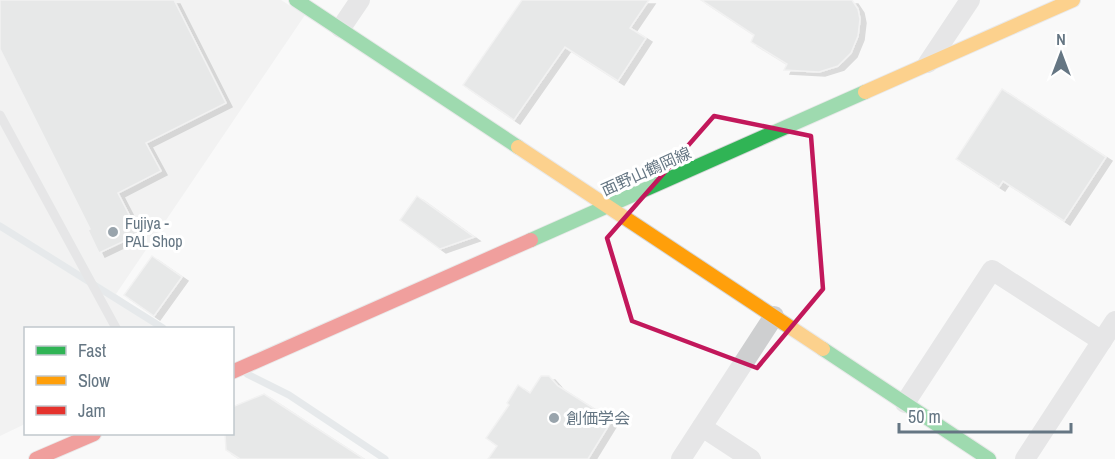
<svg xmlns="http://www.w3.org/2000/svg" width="1115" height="459" font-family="'Archivo Narrow','Noto Sans JP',sans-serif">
<defs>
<filter id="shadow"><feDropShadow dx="6" dy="4" stdDeviation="0" flood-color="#0004"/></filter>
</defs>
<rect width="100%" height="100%" fill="#f9f9f9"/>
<polygon fill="#e8e9e9" points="0,0 281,0 305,15 116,294 164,328 26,328 25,424 0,436"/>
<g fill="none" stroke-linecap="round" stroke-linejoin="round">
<g stroke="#ced6d9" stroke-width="7">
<polyline points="0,226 163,328"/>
<polyline points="247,374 289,395 385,459"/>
</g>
</g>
<g fill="#d0d2d3" stroke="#e8e8e8" stroke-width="1.5" filter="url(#shadow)">
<polygon points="0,0 174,0 226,103 146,143 161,171 118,193 139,234 99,253 88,230 90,229 0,49"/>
<polygon points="522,0 649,0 630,28 646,38 618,81 565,47 514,120 463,85"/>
<polygon points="701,0 852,0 858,9 860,19 858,36 851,53 838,66 819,72 784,70 787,64 751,42 754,35"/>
<polygon points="1002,89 1106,157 1064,221 1003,181 999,187 956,159"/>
<polygon points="417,196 474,237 440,249 400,220"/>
<polygon points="152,256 182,277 154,316 124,295"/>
<polygon points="541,376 549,376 558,386 612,420 588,459 488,459 497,446 486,438 509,405 507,403 518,385 530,393"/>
<polygon points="264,394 364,459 240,459 226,450 225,434 232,434 232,407"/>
</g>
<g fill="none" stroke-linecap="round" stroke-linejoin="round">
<g stroke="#d5d6d7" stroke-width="16">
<g id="fast">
<polyline points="296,0 518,147"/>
<polyline points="531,240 865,92"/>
<polyline points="823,349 989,459"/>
</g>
</g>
<g stroke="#d5d6d7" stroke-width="16">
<g id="slow">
<polyline points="865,92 1073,0"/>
<polyline points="518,147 823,349"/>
</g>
</g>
<g stroke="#d5d6d7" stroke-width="16">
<g id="jam">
<polyline points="232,372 531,240"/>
<polyline points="36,459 94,434"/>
</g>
</g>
<polyline stroke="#cecfd0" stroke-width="9" points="0,115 116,328"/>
<g stroke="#cecfd0" stroke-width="20">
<polyline points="341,28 360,0"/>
<polyline points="928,63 970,0"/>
<polyline points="905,403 992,270 1102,341"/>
<polyline points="702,427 751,459"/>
<polyline points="681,459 774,316"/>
<polyline points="1025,459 1115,321"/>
</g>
<use href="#fast" stroke="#30b455" stroke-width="14"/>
<use href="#slow" stroke="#ff9f0a" stroke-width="14"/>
<use href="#jam" stroke="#e5322d" stroke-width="14"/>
</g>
<path d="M0 0H1115V459H0ZM714 116 811 136 823 289 757 368 632 321 607 238Z" fill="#f9f9f9" fill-opacity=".55" fill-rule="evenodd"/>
<path fill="none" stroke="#c2185b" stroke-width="4.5" stroke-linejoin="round" d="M714 116 811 136 823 289 757 368 632 321 607 238Z"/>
<g fill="#99a4ac" stroke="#fff" stroke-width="2">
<circle cx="113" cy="232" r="6"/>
<circle cx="554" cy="418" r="6"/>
</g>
<g text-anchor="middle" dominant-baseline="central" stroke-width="6" stroke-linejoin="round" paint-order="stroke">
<g font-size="16" fill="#657683" stroke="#fff">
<text transform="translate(646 171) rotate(-24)">面野山鶴岡線</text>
</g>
<g font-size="16" fill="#657683" stroke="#fff" text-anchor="start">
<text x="125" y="223">Fujiya -<tspan x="125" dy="18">PAL Shop</tspan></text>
<text x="566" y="418">創価学会</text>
</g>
</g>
<rect x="24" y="327" width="210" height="108" fill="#ffffff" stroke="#c1c8cd" stroke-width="1.5"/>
<rect x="36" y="346" width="30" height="9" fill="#30b455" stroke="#c1c8cd" stroke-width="1.5"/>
<text x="78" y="357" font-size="18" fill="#657683">Fast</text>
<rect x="36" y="376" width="30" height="9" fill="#ff9f0a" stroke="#c1c8cd" stroke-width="1.5"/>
<text x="78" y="387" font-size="18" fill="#657683">Slow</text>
<rect x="36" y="406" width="30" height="9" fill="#e5322d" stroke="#c1c8cd" stroke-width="1.5"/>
<text x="78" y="417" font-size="18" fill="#657683">Jam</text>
<g transform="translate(1061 54)" stroke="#ffffff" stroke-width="4.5" paint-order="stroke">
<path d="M0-4.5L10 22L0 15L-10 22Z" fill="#657683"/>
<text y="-9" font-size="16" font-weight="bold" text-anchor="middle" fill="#657683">N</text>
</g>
<path d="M899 423v9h172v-9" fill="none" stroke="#657683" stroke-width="3"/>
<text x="908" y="423" font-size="18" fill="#657683" stroke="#ffffff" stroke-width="4.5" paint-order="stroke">50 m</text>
</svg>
